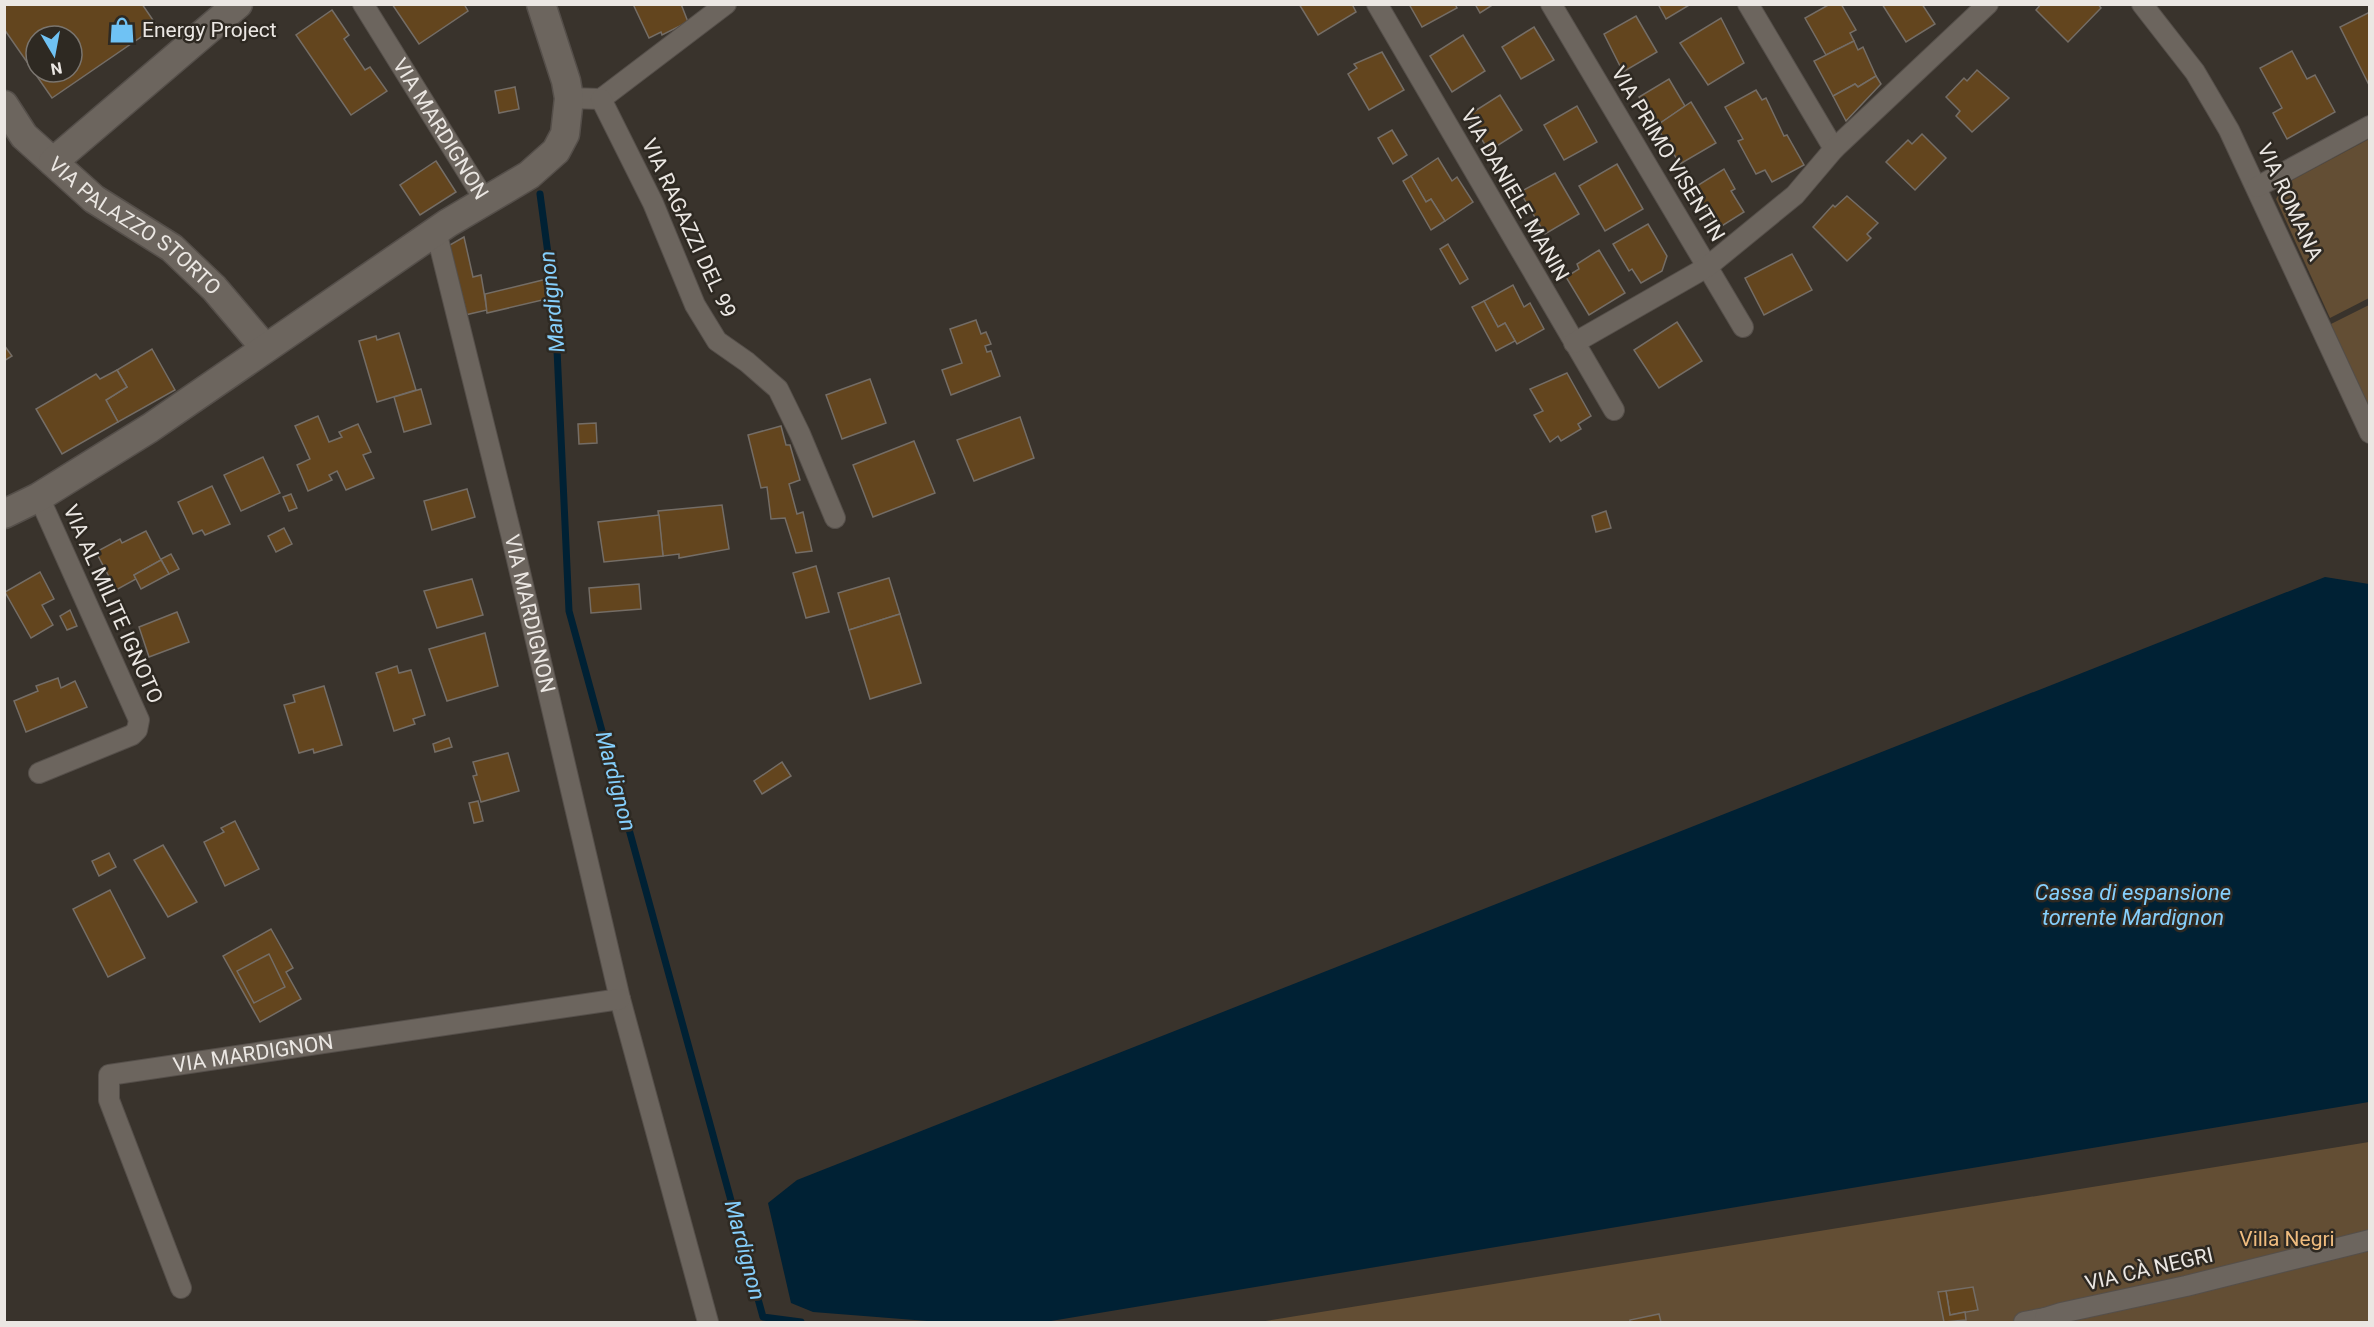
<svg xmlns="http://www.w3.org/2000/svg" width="2374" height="1327" font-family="Roboto,sans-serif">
<rect width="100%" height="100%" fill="#39332c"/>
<g fill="#634e34">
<polygon points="2369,139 2369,298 2330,318 2276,199 2285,184"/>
<polygon points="2369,305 2369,406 2331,324"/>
<polygon points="2369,1142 2369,1322 1259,1322"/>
</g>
<polygon fill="#002134" points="2325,577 2369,584 2369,1102 1045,1322 940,1322 813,1312 791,1303 768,1203 797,1180"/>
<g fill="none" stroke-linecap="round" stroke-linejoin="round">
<polyline stroke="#002134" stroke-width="7" points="540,194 555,306 569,611 763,1317 801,1322"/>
</g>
<g fill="#63451e" stroke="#746d66" stroke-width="1.5" fill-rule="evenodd">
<path d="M4 4H142L157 26 52 98 4 29ZM36 36H72V72H36Z"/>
<polygon points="392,4 464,4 468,11 419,44"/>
<polygon points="633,4 681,4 688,22 662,35 661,32 649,38"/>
<polygon points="1299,4 1352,4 1356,12 1318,35"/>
<polygon points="1409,4 1455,4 1457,8 1422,27"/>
<polygon points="1475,4 1494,4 1480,13"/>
<polygon points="1658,4 1691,4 1666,19"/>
<polygon points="1830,4 1841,4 1856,30 1850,33 1854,41 1826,55 1805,18"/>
<polygon points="1882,4 1922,4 1935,24 1906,42"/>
<polygon points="2041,4 2098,4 2101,8 2068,42 2036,10"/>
<polygon points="332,10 349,35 344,39 365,70 370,67 387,91 351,115 296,35"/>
<polygon points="2370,12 2370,87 2340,27"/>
<polygon points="1636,16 1657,52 1623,72 1604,34"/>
<polygon points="1721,18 1744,63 1708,85 1680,43"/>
<polygon points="1534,27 1554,60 1521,79 1502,47"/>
<polygon points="1463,35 1485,71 1452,92 1430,56"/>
<polygon points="1854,41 1858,50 1863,47 1876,76 1858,87 1855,84 1833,96 1814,61"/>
<polygon points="2292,51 2307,79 2315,75 2335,112 2287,139 2273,113 2282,108 2260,68"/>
<polygon points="1382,52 1404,90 1369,110 1348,74 1357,68 1354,64"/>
<polygon points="1977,70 2009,98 1972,132 1956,116 1960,111 1946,97 1964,78 1967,81"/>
<polygon points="1876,76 1881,84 1846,121 1833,96 1855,84 1858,87"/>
<polygon points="1669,79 1685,106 1656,126 1639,97"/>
<polygon points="515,87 519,109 499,113 495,91"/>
<polygon points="1756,90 1762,100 1766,98 1784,136 1787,135 1804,165 1772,182 1765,170 1756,174 1738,141 1743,139 1725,107"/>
<polygon points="1500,95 1522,130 1489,151 1467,116"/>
<polygon points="1691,102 1716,143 1680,164 1656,126"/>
<polygon points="1577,106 1597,142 1564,160 1544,125"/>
<polygon points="1392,130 1407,155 1393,164 1378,138"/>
<polygon points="1922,134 1946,158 1915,190 1886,162 1908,140 1912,144"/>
<polygon points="1438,158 1452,181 1457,177 1473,202 1445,221 1431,199 1426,202 1411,176"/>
<polygon points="436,161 456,192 420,215 400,185"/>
<polygon points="1617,164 1643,209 1605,231 1579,186"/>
<polygon points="1724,169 1735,189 1731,191 1744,212 1717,229 1692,189"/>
<polygon points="1555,173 1579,214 1545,234 1520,192"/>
<polygon points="1411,176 1426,202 1431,199 1445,221 1431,230 1403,181"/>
<polygon points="1847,196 1878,223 1867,234 1871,238 1847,261 1813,227 1833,205 1835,207"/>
<polygon points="1648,224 1667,256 1662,271 1641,283 1632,269 1629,271 1613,244"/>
<polygon points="464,237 473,277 481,275 487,310 465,315 448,246"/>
<polygon points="1448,244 1468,279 1460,284 1440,249"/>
<polygon points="1599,250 1625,293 1589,315 1566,277 1579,269 1577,264"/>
<polygon points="1792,254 1812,290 1764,315 1745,278"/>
<polygon points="547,279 551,298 487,313 485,294"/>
<polygon points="1513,285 1524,307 1530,303 1544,329 1517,344 1505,323 1498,327 1484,301"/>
<polygon points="1484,301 1498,327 1505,323 1515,341 1496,351 1472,307"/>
<polygon points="976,320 981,334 986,332 991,344 985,346 987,352 991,351 1000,376 951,395 942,370 962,363 950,329"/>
<polygon points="1677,322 1702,361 1659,388 1634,350"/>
<polygon points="399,333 416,390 377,402 359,341 376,336 377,340"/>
<polygon points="4,345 12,356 4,361"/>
<polygon points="152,349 175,390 118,422 106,400 127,387 117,370"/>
<polygon points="117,370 127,387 106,400 118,422 62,454 36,409 96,374 100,379"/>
<polygon points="1567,373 1591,416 1578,424 1581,429 1561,441 1558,436 1550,442 1534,415 1543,411 1530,389"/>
<polygon points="870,379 886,423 842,439 826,395"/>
<polygon points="421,389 431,424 404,432 394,397"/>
<polygon points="318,416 329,442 342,437 339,432 358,424 371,452 363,455 374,478 346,490 337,471 329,475 332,480 308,491 297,465 310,459 295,426"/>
<polygon points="1020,417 1034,458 974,481 957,440"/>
<polygon points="596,423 597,443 579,444 578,424"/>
<polygon points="781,426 786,445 790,445 800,480 789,484 797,514 803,512 812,551 796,553 785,518 771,519 767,487 761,488 748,435"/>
<polygon points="914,441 935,493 873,517 853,465"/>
<polygon points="263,457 280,493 241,511 224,475"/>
<polygon points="212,486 230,524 205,535 202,530 193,534 178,502"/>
<polygon points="467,489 475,517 432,530 424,501"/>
<polygon points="291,494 297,508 289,511 283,497"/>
<polygon points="722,505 729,549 679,558 679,554 663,556 658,511"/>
<polygon points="1606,511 1611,528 1596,532 1592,516"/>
<polygon points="659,515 663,556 604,562 598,522"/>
<polygon points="284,528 292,544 276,552 268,536"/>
<polygon points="146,531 161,560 134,575 136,579 116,590 96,552 120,539 122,543"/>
<polygon points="171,554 179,569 169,574 161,559"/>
<polygon points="161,560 169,574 141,589 134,575"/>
<polygon points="816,566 829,612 806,618 793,573"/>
<polygon points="40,572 54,599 42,605 53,625 31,638 5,592"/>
<polygon points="889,578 900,614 849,630 838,593"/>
<polygon points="472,579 483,615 437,628 424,591"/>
<polygon points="639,584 641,609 591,613 589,588"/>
<polygon points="70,610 77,626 67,630 60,616"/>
<polygon points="177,612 189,642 149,657 139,627"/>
<polygon points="900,614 921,683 870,699 849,630"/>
<polygon points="485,633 498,686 447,701 429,649"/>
<polygon points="397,666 399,673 411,670 425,715 413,719 415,724 394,731 376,673"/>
<polygon points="58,678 61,688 75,681 87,707 26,732 14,701 38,691 36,686"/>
<polygon points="324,686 342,745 314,753 313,749 299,753 284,705 295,702 293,695"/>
<polygon points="449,738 452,747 435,752 433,744"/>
<polygon points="508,753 519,791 481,802 473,776 477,775 473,762"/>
<polygon points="782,762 791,776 762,794 754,781"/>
<polygon points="478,801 483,821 474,823 469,803"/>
<polygon points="235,821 259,869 225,886 204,842 224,832 221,828"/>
<polygon points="163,845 197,902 168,917 134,860"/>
<polygon points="109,853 116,867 99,876 92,861"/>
<polygon points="110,890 145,958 108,977 73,909"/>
<polygon points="271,929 293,968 286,972 301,999 260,1022 223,956"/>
<polygon points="269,954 285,987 254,1003 237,971"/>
<polygon points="1973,1287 1978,1310 1950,1315 1946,1291"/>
<polygon points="1946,1291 1950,1315 1965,1312 1966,1320 1944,1322 1938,1292"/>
<polygon points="1659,1314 1661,1322 1630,1322 1630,1320"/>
</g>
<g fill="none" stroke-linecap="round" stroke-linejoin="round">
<g stroke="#554f4a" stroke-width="22">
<g id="street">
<path id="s1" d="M363 4 486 202"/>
<polyline points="1377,4 1614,410"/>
<polyline points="1551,4 1743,327"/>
<polyline points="1748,4 1834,149"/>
<polyline points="2142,4 2195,72 2229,130 2370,433"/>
<polyline points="569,98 601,99 726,4"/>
<polyline points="601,99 653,203 695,305 717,341 747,362 778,389 800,434 835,518"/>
<polyline points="2257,187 2370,126"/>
<path id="s2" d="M436 231 511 534 620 999 708 1322"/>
<polyline points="1574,343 1707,267 1795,195 1834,149 1988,4"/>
<polyline points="39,773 132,735 137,730 139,720 39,497"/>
<path id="s3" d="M181 1288 109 1100V1075L620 999"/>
<polyline points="2024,1322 2045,1318"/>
<polyline points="2045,1322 2045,1318 2061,1313 2186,1286 2370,1240"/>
</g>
</g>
<g stroke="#554f4a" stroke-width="31">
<g id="secondary">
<path id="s4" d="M4 105 24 136 94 199 172 248 214 288 265 348"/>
<polyline points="53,162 238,4"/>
<polyline points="4,514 39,497 150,428 448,223 529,175 556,151 565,134 569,98 566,81 541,4"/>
</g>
</g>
<use href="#street" stroke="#6c655e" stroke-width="20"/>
<use href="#secondary" stroke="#6c655e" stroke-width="28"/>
</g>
<defs>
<g id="shop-bare" transform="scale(2.07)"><path d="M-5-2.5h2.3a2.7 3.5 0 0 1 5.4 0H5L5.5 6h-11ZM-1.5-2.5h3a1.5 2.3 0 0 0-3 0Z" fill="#6fc2f4" stroke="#2e2922" stroke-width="2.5" paint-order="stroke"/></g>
</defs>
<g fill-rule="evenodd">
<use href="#shop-bare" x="122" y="30"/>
</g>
<g text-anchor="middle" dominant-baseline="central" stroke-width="5" stroke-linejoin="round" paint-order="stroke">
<g font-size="21" fill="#ebe7e3" stroke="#2e2922" text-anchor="start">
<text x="142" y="30">Energy Project</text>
</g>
<g font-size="21" fill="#ebe7e3" stroke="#2e2922">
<text stroke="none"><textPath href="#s1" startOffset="147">VIA MARDIGNON</textPath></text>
<text transform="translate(1668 154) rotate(59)">VIA PRIMO VISENTIN</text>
<text transform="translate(1515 195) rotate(60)">VIA DANIELE MANIN</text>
<text transform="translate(2290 202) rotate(65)">VIA ROMANA</text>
<text stroke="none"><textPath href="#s4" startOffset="180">VIA PALAZZO STORTO</textPath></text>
<text transform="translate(689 228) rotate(65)">VIA RAGAZZI DEL 99</text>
<text transform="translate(113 604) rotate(66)">VIA AL MILITE IGNOTO</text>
<text stroke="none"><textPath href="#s2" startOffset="394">VIA MARDIGNON</textPath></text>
<text stroke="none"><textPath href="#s3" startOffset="372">VIA MARDIGNON</textPath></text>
<text transform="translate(2149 1269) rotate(-13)">VIA CÀ NEGRI</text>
</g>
<g font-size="21" fill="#eebb7e" stroke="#2e2922">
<text x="2287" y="1239">Villa Negri</text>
</g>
<g font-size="22" font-style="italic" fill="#85cffc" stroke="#2e2922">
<text transform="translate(552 302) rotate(-96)">Mardignon</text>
<text transform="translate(616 781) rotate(75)">Mardignon</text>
<text x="2133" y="892">Cassa di espansione<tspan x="2133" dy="25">torrente Mardignon</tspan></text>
<text transform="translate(745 1250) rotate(75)">Mardignon</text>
</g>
</g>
<rect width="2374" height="1327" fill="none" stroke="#ebe7e3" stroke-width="12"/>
<g transform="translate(54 54) rotate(170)"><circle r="28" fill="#2e2922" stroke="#7a756f" stroke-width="1.5"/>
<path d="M0-4.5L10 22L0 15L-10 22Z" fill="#6fc2f4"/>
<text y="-9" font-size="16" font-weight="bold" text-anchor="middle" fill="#ebe7e3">N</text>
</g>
</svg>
